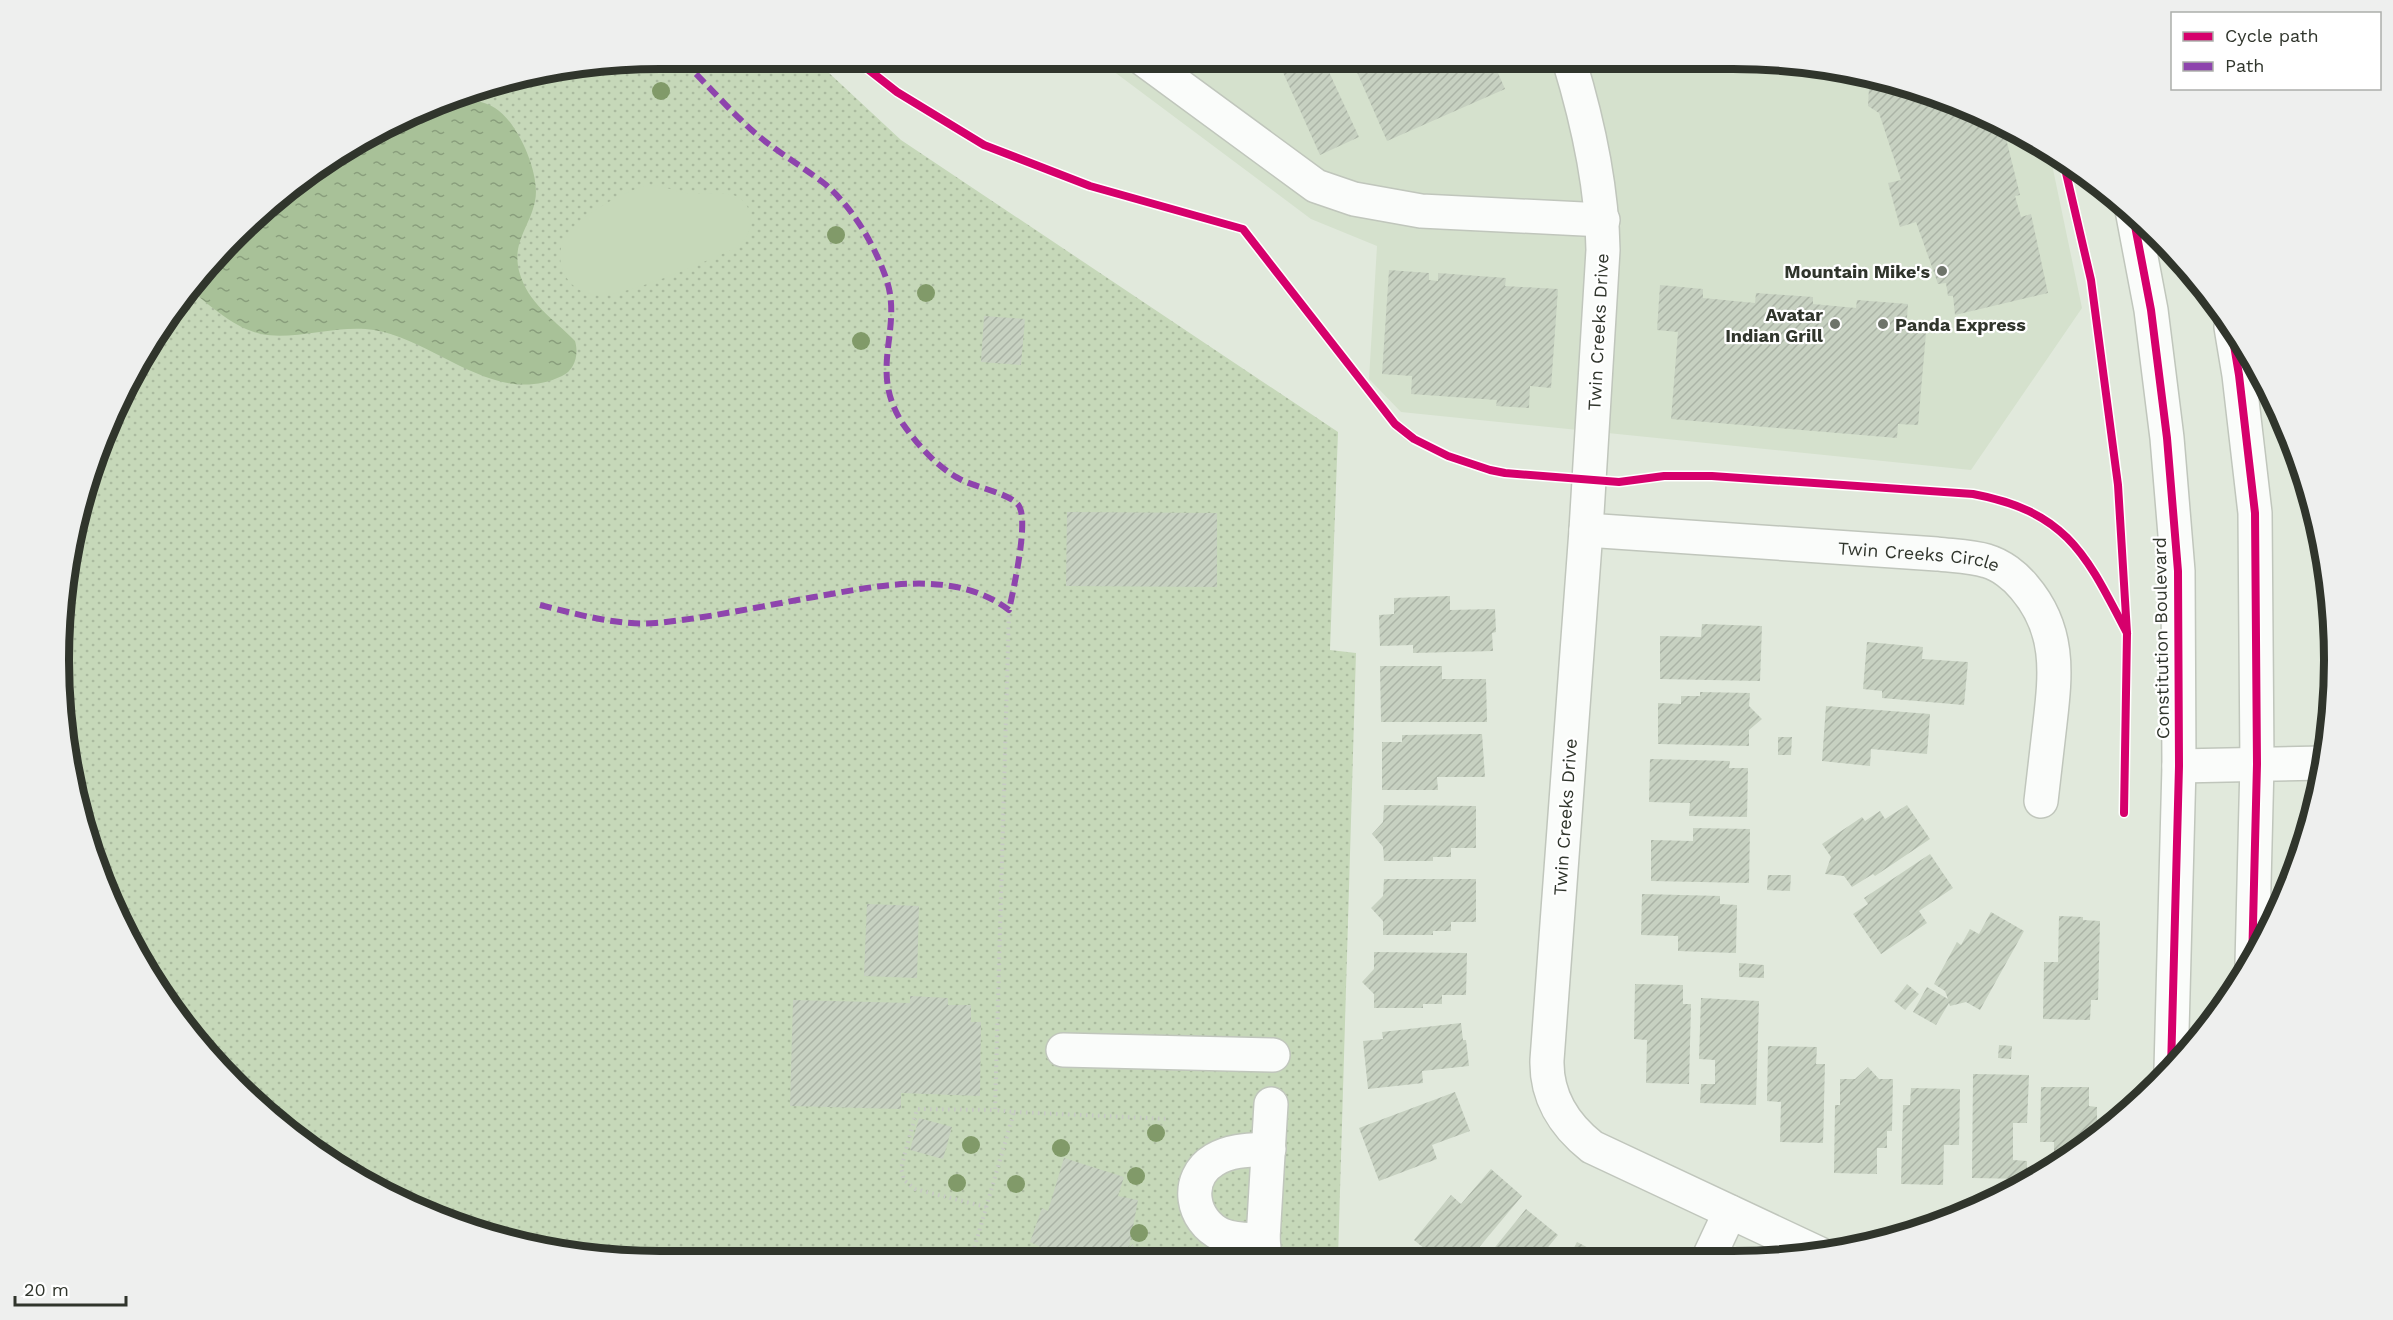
<svg xmlns="http://www.w3.org/2000/svg" width="2393" height="1320" font-family="'Work Sans',sans-serif">
<defs>
<pattern id="grass-dots" width="8" height="8" patternUnits="userSpaceOnUse" patternTransform="scale(1.5)"><rect width="8" height="8" fill="#c6d8b9"/><path d="M2 2h.1M6 6h.1" fill="none" stroke="#aaba9f" stroke-width="1.8" stroke-linecap="round"/></pattern>
<pattern id="water-ripples" width="26" height="14" patternUnits="userSpaceOnUse" patternTransform="scale(1.5)"><rect width="26" height="14" fill="#a8c198"/><path d="M2 4q2-2 4 0t4 0M15 11q2-2 4 0t4 0" fill="none" stroke="#899e7c"/></pattern>
<pattern id="building-hatch" width="6" height="6" patternUnits="userSpaceOnUse" patternTransform="scale(1.5)"><rect width="6" height="6" fill="#c7d1c1"/><path d="M-1 1l2-2M0 6l6-6M5 7l2-2" fill="none" stroke="#abb4a6"/></pattern>
</defs>
<rect width="100%" height="100%" fill="#e1e9dc"/>
<polygon fill="#d5e1cd" points="1097,59 1772,60 1889,79 2033,139 2049,150 2082,308 1971,470 1401,412 1369,379 1377,246 1311,219"/>
<polygon fill="url(#grass-dots)" points="660,59 814,59 901,140 1338,432 1330,650 1356,653 1338,1258 621,1260 504,1241 360,1181 294,1137 208,1057 160,994 104,890 79,815 60,700 60,620 79,505 104,430 160,326 208,263 294,183 360,139 466,91 543,70"/>
<path fill="#c6d8b9" d="M649 185C662 185 673 191 686 193 710 197 748 182 751 221 751 233 744 241 735 248 707 261 624 298 596 295 584 294 572 287 566 277 559 266 558 249 565 237 576 218 627 189 649 185Z"/>
<path fill="url(#water-ripples)" d="M451 97C465 99 483 100 495 108 518 122 541 175 535 201 530 227 512 241 519 271 528 304 553 318 575 341 579 354 575 370 562 376 495 408 438 341 374 330 338 324 294 341 261 334 234 328 209 305 189 288 230 235 300 172 360 139 389 123 421 111 451 97Z"/>
<g fill="url(#building-hatch)">
<polygon points="1277,59 1323,59 1359,137 1320,155"/>
<polygon points="1361,59 1492,59 1505,89 1387,141 1356,70 1364,66"/>
<polygon points="1879,77 1889,79 2009,129 2004,130 2020,195 2015,196 2021,217 2031,214 2048,293 1955,315 1953,296 1948,296 1946,283 1938,284 1916,222 1900,227 1888,183 1901,180 1879,113 1868,106 1869,87"/>
<polygon points="1389,270 1429,273 1429,280 1438,281 1438,273 1506,278 1505,286 1558,289 1551,388 1530,386 1529,408 1496,406 1497,400 1411,394 1412,376 1382,374"/>
<polygon points="1660,285 1703,289 1703,298 1755,303 1756,293 1813,297 1813,304 1856,308 1857,300 1908,304 1906,331 1926,333 1918,425 1898,424 1897,438 1671,419 1678,332 1657,330"/>
<polygon points="984,316 1025,319 1021,365 981,362"/>
<polygon points="1067,512 1217,513 1217,587 1066,586"/>
<polygon points="1450,596 1450,610 1495,609 1496,632 1492,633 1493,651 1413,653 1413,645 1380,646 1379,615 1394,614 1394,598"/>
<polygon points="1702,624 1762,626 1760,681 1660,679 1660,636 1701,637"/>
<polygon points="1867,642 1923,647 1922,659 1968,662 1964,705 1882,698 1882,691 1863,689"/>
<polygon points="1380,666 1442,666 1442,679 1486,679 1487,722 1381,722"/>
<polygon points="1700,692 1750,693 1749,706 1762,719 1749,730 1749,746 1658,744 1658,703 1681,704 1681,696 1700,696"/>
<polygon points="1826,706 1930,714 1927,754 1871,749 1870,766 1822,761"/>
<polygon points="1482,734 1485,777 1437,777 1438,790 1382,790 1382,742 1402,742 1402,735"/>
<polygon points="1778,737 1792,737 1791,755 1778,755"/>
<polygon points="1650,759 1730,761 1729,768 1748,768 1747,817 1689,816 1690,803 1649,802"/>
<polygon points="1384,805 1476,806 1476,848 1451,848 1451,857 1433,857 1433,861 1384,861 1383,847 1372,834 1383,822"/>
<polygon points="1907,805 1930,839 1875,876 1873,874 1852,887 1844,876 1825,874 1831,857 1822,844 1862,817 1865,821 1880,811 1885,819"/>
<polygon points="1693,828 1750,829 1749,883 1651,881 1651,840 1693,841"/>
<polygon points="1930,854 1953,888 1919,911 1927,923 1881,954 1853,914 1868,904 1864,898"/>
<polygon points="1768,875 1791,875 1790,891 1767,890"/>
<polygon points="1384,879 1476,879 1476,922 1451,922 1451,931 1433,931 1433,935 1383,935 1383,921 1371,908 1383,896"/>
<polygon points="1642,894 1720,896 1720,904 1737,905 1736,953 1678,951 1678,936 1641,935"/>
<polygon points="867,904 919,906 917,978 864,976"/>
<polygon points="1991,912 2024,931 1980,1010 1966,1002 1950,1006 1949,1003 1936,1025 1913,1012 1927,987 1948,999 1945,991 1934,984 1957,942 1961,945 1970,929 1979,934"/>
<polygon points="2059,916 2083,917 2083,920 2100,921 2098,1000 2091,1000 2090,1020 2043,1019 2044,962 2058,962"/>
<polygon points="1374,952 1467,953 1466,995 1442,995 1442,1004 1423,1004 1423,1008 1374,1008 1374,994 1362,982 1374,969"/>
<polygon points="1739,963 1764,965 1764,978 1739,977"/>
<polygon points="1635,984 1683,985 1683,1004 1691,1004 1689,1084 1646,1083 1647,1040 1634,1039"/>
<polygon points="1907,984 1919,994 1905,1010 1894,1001"/>
<polygon points="910,996 948,998 948,1005 971,1005 971,1022 981,1022 980,1096 901,1093 901,1109 790,1106 793,1000 910,1003"/>
<polygon points="1701,998 1759,1001 1756,1105 1700,1103 1701,1084 1715,1084 1715,1060 1699,1059"/>
<polygon points="1461,1023 1463,1040 1466,1040 1469,1066 1422,1071 1423,1083 1368,1089 1363,1041 1383,1039 1382,1032"/>
<polygon points="1999,1045 2012,1046 2011,1059 1998,1058"/>
<polygon points="1768,1046 1817,1047 1816,1064 1825,1064 1823,1143 1780,1142 1781,1102 1767,1101"/>
<polygon points="1868,1067 1879,1079 1893,1079 1892,1131 1887,1131 1887,1148 1877,1148 1877,1174 1834,1173 1835,1105 1840,1105 1840,1079 1855,1079"/>
<polygon points="1973,1074 2029,1075 2027,1123 2013,1123 2013,1160 2027,1161 2027,1179 1972,1178"/>
<polygon points="2041,1087 2089,1087 2089,1106 2097,1107 2097,1134 2067,1160 2054,1167 2054,1142 2040,1142"/>
<polygon points="1911,1088 1960,1089 1959,1145 1944,1145 1943,1185 1901,1184 1903,1105 1910,1105"/>
<polygon points="1455,1092 1470,1131 1432,1145 1437,1159 1379,1181 1359,1128"/>
<polygon points="919,1118 952,1127 943,1159 910,1150"/>
<polygon points="1064,1158 1124,1177 1118,1196 1138,1200 1129,1248 1133,1244 1137,1259 1066,1259 1030,1242 1042,1208 1048,1211"/>
<polygon points="1491,1169 1522,1196 1471,1257 1464,1255 1461,1258 1436,1258 1414,1240 1451,1195 1461,1204"/>
<polygon points="1526,1209 1558,1235 1540,1257 1487,1257"/>
<polygon points="1577,1242 1606,1257 1569,1257"/>
</g>
<g fill="none" stroke-linecap="round" stroke-linejoin="round">
<g stroke="#c0c6bc" stroke-width="36">
<g id="minor">
<polyline points="1143,59 1316,186 1354,199 1421,211 1603,220"/>
<path d="M1569 60C1588 122 1602 185 1603 250L1586 530 1547 1060C1546 1096 1564 1125 1592 1147L1820 1254"/>
<path id="s1" d="M1586 530 1937 554C1953 556 1971 556 1987 561 2001 565 2015 576 2024 587 2060 629 2056 672 2050 723 2047 749 2044 775 2041 801"/>
<polyline points="2179,766 2324,763"/>
<polyline points="1063,1050 1273,1055"/>
<path d="M1263 1239C1249 1240 1235 1240 1222 1235 1191 1221 1184 1178 1214 1160 1230 1150 1250 1150 1269 1149"/>
<polyline points="1709,1257 1730,1212"/>
<polyline points="1265,1258 1263,1239 1271,1104"/>
</g>
</g>
<g stroke="#c0c6bc" stroke-width="36">
<g id="major">
<polyline points="2132,210 2151,310 2167,438 2178,571 2179,766 2171,1069"/>
<polyline points="2231,327 2239,375 2255,513 2257,764 2252,964"/>
</g>
</g>
<g stroke="#c7cac5" stroke-width="4" stroke-dasharray="1.5 4.5" stroke-linecap="butt">
<polyline points="1014,1112 1170,1119"/>
<polyline points="986,1207 915,1189 904,1180 901,1168 917,1109 995,1110 1009,610"/>
<polyline points="971,1259 1014,1112 995,1110"/>
</g>
<use href="#minor" stroke="#fafcfa" stroke-width="33"/>
<use href="#major" stroke="#fafcfa" stroke-width="33"/>
<path stroke="#8e44ad" stroke-width="6" stroke-dasharray="12 6" stroke-linecap="butt" d="M540 605C577 614 617 626 656 623 709 618 762 606 814 597 878 586 953 568 1009 610 1013 591 1029 522 1019 506 1011 493 972 487 958 478 936 466 917 444 903 424 867 369 904 330 886 278 874 244 853 208 825 184 802 166 777 152 755 133 729 110 706 83 681 59"/>
<g stroke="#fff" stroke-width="11">
<g id="cycleway">
<path d="M855 59 897 92 984 145 1090 186 1243 229 1395 424 1414 439 1448 456 1490 470 1505 473 1619 482 1664 476H1712L1973 494C2068 512 2086 555 2127 633"/>
<polyline points="2063,160 2091,280 2118,485 2127,633 2124,813"/>
<polyline points="2132,210 2151,310 2167,438 2178,571 2179,766 2171,1069"/>
<polyline points="2231,327 2239,375 2255,513 2257,764 2252,964"/>
</g>
</g>
<use href="#cycleway" stroke="#d6006c" stroke-width="8"/>
</g>
<g fill="#819a69">
<circle cx="661" cy="91" r="9"/>
<circle cx="836" cy="235" r="9"/>
<circle cx="926" cy="293" r="9"/>
<circle cx="861" cy="341" r="9"/>
<circle cx="1156" cy="1133" r="9"/>
<circle cx="971" cy="1145" r="9"/>
<circle cx="1061" cy="1148" r="9"/>
<circle cx="1136" cy="1176" r="9"/>
<circle cx="957" cy="1183" r="9"/>
<circle cx="1016" cy="1184" r="9"/>
<circle cx="1139" cy="1233" r="9"/>
</g>
<g fill="#6e746a" stroke="#fff" stroke-width="2">
<circle cx="1942" cy="271" r="6"/>
<circle cx="1835" cy="324" r="6"/>
<circle cx="1883" cy="324" r="6"/>
</g>
<g text-anchor="middle" dominant-baseline="central" stroke-width="4.5" stroke-linejoin="round" paint-order="stroke">
<g font-size="18" font-weight="bold" fill="#30352c" stroke="#fff" text-anchor="end">
<text x="1930" y="271">Mountain Mike's</text>
<text x="1823" y="314">Avatar<tspan x="1823" dy="21">Indian Grill</tspan></text>
<text x="1895" y="324" text-anchor="start">Panda Express</text>
</g>
<g font-size="18" fill="#30352c" stroke="#fff">
<text transform="translate(1598 332) rotate(-87)">Twin Creeks Drive</text>
<text stroke="none"><textPath href="#s1" startOffset="334">Twin Creeks Circle</textPath></text>
<text transform="translate(2161 638) rotate(-91)">Constitution Boulevard</text>
<text transform="translate(1565 817) rotate(-86)">Twin Creeks Drive</text>
</g>
</g>
<path d="M0 0H2393V1320H0ZM660 69H1733A591 591 0 0 1 2324 660V660A591 591 0 0 1 1733 1251H660A591 591 0 0 1 69 660V660A591 591 0 0 1 660 69Z" fill="#eeefee" fill-rule="evenodd"/>
<path fill="none" stroke="#30352c" stroke-width="8" d="M660 69H1733A591 591 0 0 1 2324 660V660A591 591 0 0 1 1733 1251H660A591 591 0 0 1 69 660V660A591 591 0 0 1 660 69Z"/>
<rect x="2171" y="12" width="210" height="78" fill="#ffffff" stroke="#acaeab" stroke-width="1.5"/>
<rect x="2183" y="32" width="30" height="9" fill="#d6006c" stroke="#acaeab" stroke-width="1.5"/>
<text x="2225" y="42" font-size="18" fill="#30352c">Cycle path</text>
<rect x="2183" y="62" width="30" height="9" fill="#8e44ad" stroke="#acaeab" stroke-width="1.5"/>
<text x="2225" y="72" font-size="18" fill="#30352c">Path</text>
<path d="M15 1296v9h111v-9" fill="none" stroke="#30352c" stroke-width="3"/>
<text x="24" y="1296" font-size="18" fill="#30352c" stroke="#ffffff" stroke-width="4.5" paint-order="stroke">20 m</text>
</svg>
